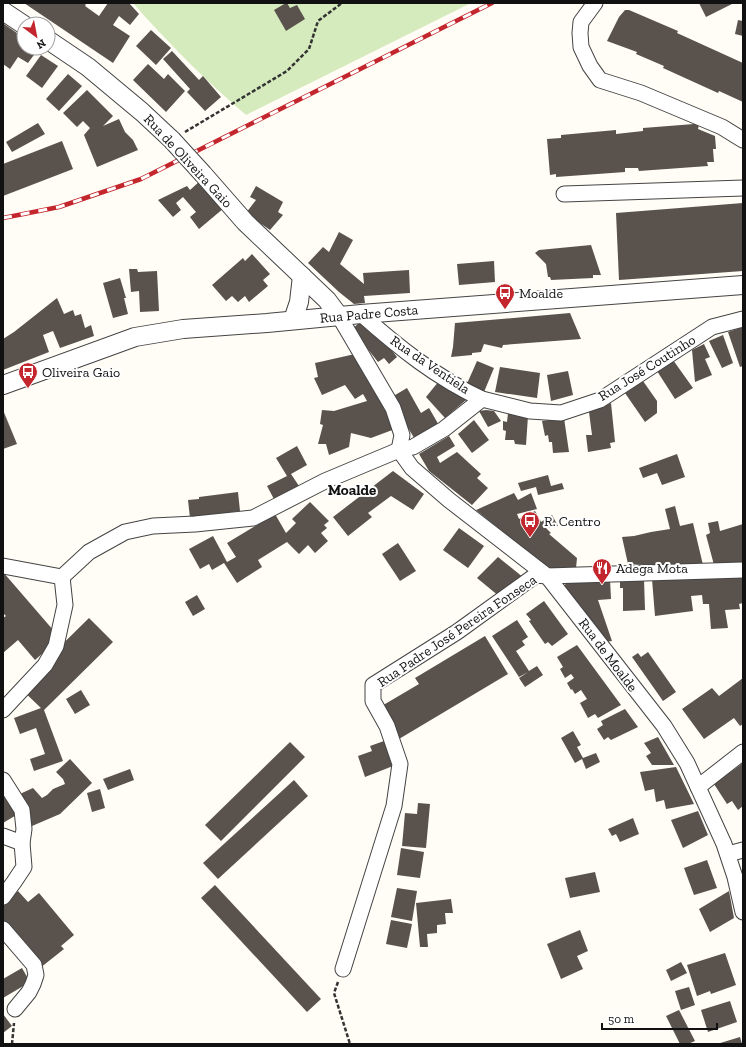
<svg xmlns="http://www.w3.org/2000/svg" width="746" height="1047" font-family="'Zilla Slab',serif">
<rect width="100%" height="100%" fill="#fffdf5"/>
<path fill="#d5ebbd" d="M133 3H471L246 115C206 81 168 43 133 3Z"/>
<g fill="#5a524d">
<polygon points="24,3 84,3 86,5 85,6 99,16 108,3 129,3 139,14 130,25 119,16 113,25 130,36 113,63"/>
<polygon points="286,3 287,3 290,8 297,5 305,19 286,31 274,10"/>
<polygon points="699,3 734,3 706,17"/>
<polygon points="625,10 629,10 678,31 677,33 743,63 743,102 719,91 718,93 663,68 664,66 636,54 637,52 607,41 619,17"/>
<polygon points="738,20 743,21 743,36 735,34"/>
<polygon points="4,24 24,38 24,48 39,48 28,63 18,57 10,69 3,64"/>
<polygon points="151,30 171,48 156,65 136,46"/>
<polygon points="172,51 199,80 203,76 221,97 205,111 187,92 190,89 163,59"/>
<polygon points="41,55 58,66 42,88 26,76"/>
<polygon points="148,64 164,79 168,74 185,91 166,112 133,80"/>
<polygon points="68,74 82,86 59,111 46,99"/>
<polygon points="87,90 113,116 103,126 119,119 125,132 133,140 138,150 97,167 84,135 90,128 83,121 77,127 63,113"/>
<polygon points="38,123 45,134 12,152 6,142"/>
<polygon points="694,124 699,125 698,129 715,136 716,149 713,149 714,162 707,162 708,166 639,171 638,168 625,168 625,172 556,177 556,174 550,175 547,139 561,138 561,135 616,130 616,134 643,131 643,128"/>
<polygon points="62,141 73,169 3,196 3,164"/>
<polygon points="200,181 224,208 199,229 190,217 196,212 183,197 176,203 181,210 173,217 158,200 187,186 190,190"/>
<polygon points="256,186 283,202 278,212 283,215 270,230 246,213 256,200 250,197"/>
<polygon points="743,203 743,271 619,280 616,213"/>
<polygon points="339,232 353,240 340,264 364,284 363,273 409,270 410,293 364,296 365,303 354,304 339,292 308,263 323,247 329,252"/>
<polygon points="591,245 601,275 593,275 593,278 551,280 550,277 548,277 546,264 535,253 539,250"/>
<polygon points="252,254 270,274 263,280 268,286 249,302 245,296 238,302 232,296 226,301 212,285 243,258 245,261"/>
<polygon points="494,261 495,282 459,285 457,264"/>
<polygon points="129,269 137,269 138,272 157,271 159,311 140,312 139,291 131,292"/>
<polygon points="120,278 126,298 124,298 128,314 113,318 103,283"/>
<polygon points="57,298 64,314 73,310 75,316 81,314 85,328 91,325 94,336 60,348 53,331 43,335 49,352 3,370 3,339 14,332"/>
<polygon points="570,313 581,339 503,345 502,348 484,344 481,352 472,353 472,355 451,357 453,347 455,323"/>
<polygon points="366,317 397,357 389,364 384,358 378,362 352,329"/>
<polygon points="743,327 743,366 740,367 728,332"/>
<polygon points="723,335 733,363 722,368 709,341"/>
<polygon points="704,344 710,357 705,359 712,375 695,382 692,350"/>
<polygon points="355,354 382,396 395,429 371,438 351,433 349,447 329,455 326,444 318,444 323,425 320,424 322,410 334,411 367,401 363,394 355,399 345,385 322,395 314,378 318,377 315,363"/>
<polygon points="673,360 693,388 675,399 657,371"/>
<polygon points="477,361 494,368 484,392 466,386"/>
<polygon points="500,367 540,373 537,398 495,392"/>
<polygon points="568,371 573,395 551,401 547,375"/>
<polygon points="439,381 466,400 445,418 426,397"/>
<polygon points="643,381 657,401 657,413 645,422 625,393"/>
<polygon points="407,388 421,413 429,408 440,427 416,441 390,398"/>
<polygon points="611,403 615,442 610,443 611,448 588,452 586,435 592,435 589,412"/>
<polygon points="3,410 17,444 3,449"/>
<polygon points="486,410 494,411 501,421 488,427 479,411"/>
<polygon points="508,413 528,416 526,445 515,444 514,440 505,440 506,431 503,430 503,421 507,422"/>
<polygon points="564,418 569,452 553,453 552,442 549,442 548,435 545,436 542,421"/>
<polygon points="474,420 489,440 472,453 458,434"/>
<polygon points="449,436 455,446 437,457 440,463 457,452 481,474 477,478 488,488 472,505 429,471 419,454"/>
<polygon points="297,446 307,465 291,474 299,486 275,501 267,486 287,476 276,458"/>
<polygon points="677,454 685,477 662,485 657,473 643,478 639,468"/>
<polygon points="393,471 424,494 413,510 391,496 368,513 372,517 348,536 333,517"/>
<polygon points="548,475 551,486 562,483 564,489 538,495 536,487 521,491 518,483"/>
<polygon points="238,492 240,511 190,518 188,500 199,499 199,497"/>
<polygon points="514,493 518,500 531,493 537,509 517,514 519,519 535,511 541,522 552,515 558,526 546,528 551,533 549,534 577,558 576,568 547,568 476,510"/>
<polygon points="310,502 329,521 324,525 327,528 321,533 328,541 315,553 308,545 299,554 287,542 258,560 262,567 237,583 224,563 212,570 209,564 200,569 189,549 213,536 227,562 236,557 227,543 275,514 286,533 296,523 292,519"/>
<polygon points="675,506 680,526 693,523 703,565 658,566 628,564 622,537 634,536 651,532 670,529 665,509"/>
<polygon points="718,521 720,531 743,524 743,563 714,565 706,535 710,533 708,523"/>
<polygon points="459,528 484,546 468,568 443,550"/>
<polygon points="398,543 416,571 400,581 382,554"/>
<polygon points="498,557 524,578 500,597 477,578"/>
<polygon points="3,572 60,638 35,660 18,640 3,653 3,618 6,616 3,613"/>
<polygon points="743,576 743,603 739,604 740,609 725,610 728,628 711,629 709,604 703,604 702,595 691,596 693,611 655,616 652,579"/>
<polygon points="620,578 644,579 645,610 623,611 623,588 620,588"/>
<polygon points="568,579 610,579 611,599 598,600 612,641 605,642 564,587"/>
<polygon points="197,595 205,609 193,616 185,602"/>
<polygon points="544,601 568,634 552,646 548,642 545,644 529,621 531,620 526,614"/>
<polygon points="89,618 113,642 44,710 63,761 34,771 30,759 45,754 36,728 20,734 14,718 41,708 19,687"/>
<polygon points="517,620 528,637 522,641 525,645 516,651 529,671 537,666 543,675 525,687 519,678 528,672 519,677 492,636"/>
<polygon points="485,636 508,674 399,739 380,707 419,684 415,678"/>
<polygon points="577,645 621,705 598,718 595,714 588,718 580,703 587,699 581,690 575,694 572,689 571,690 567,683 574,678 571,674 565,678 560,669 563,667 557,657"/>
<polygon points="648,652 676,692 663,701 632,657 638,653 641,657"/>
<polygon points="743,678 743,724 740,726 734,718 704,739 682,709 712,688 719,696"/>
<polygon points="81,690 90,705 75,714 66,699"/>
<polygon points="625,709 638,727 611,740 608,737 604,740 597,729 603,725 601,721"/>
<polygon points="573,731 581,745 577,747 583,758 596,753 600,762 586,769 582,759 575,763 561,738"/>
<polygon points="658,737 674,765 652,765 646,756 651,753 644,743"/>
<polygon points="384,741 393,766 365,777 358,756 372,751 370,746"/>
<polygon points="290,742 305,757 221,841 205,825"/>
<polygon points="70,759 92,783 60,814 32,826 19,796 22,793 33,788 42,798 47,795 53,789 65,784 63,779 56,772"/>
<polygon points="743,763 743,806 738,810 732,801 727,804 714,784"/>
<polygon points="676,767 694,804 666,809 664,800 656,802 654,789 645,791 640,772"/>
<polygon points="130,769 134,780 108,790 103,779"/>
<polygon points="294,780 308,796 218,879 203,863"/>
<polygon points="100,789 105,808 92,812 87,793"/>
<polygon points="6,792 18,814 3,823 3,794"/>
<polygon points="418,803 430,804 426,848 402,846 405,813 417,814"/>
<polygon points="698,811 708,835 683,848 671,820"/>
<polygon points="633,818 639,834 620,842 616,834 612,836 608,829"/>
<polygon points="401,848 424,852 420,878 397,875"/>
<polygon points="707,860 717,888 694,895 684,868"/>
<polygon points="595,872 600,892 570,898 565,878"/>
<polygon points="215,885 321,999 307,1012 201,898"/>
<polygon points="397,888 417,891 412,921 391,917"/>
<polygon points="18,891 28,902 39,893 74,935 61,946 64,949 40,968 3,924 3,903"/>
<polygon points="729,891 734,918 710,932 699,909"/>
<polygon points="451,899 453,913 445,913 446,924 437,925 437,933 427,934 428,947 420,947 416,903"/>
<polygon points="391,920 412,924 407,948 386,944"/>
<polygon points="580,930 588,951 577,956 583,969 561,979 547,944"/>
<polygon points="725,953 736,985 711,994 710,991 697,996 687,965"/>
<polygon points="681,962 687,973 671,981 666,970"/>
<polygon points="22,968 30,982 3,998 3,979"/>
<polygon points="689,987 695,1005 681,1010 675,991"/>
<polygon points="730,1001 737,1022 708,1032 701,1010"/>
<polygon points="679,1010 695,1041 688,1044 680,1044 666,1016"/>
<polygon points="3,1014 12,1026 3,1033"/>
<polygon points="740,1037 742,1044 717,1044"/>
</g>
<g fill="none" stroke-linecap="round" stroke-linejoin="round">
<g stroke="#444" stroke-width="17">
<g id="minor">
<polyline points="595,3 581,22 580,33 581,47 590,66 600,80 641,93 722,127 743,140"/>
<polyline points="564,194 743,188"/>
<path d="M361 314C398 347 437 378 482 399"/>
<polyline points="339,316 393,408 402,435 399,450"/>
<polyline points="399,450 412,468 449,500 547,576 664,726 687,763 724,844 735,877 743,912"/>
<polyline points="3,566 62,577"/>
<polyline points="62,577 89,552 125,532 153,526 195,524 253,518 325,481 399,450 413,447 444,429 482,399 530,411 561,413 600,400 712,327 743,319"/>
<polyline points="3,710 45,665 56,646 65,605 62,577"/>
<polyline points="3,780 22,810 24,829 22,843 24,867 14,882 3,897"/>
<polyline points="698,787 743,752"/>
<polyline points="3,836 22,843"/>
<polyline points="728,854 743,850"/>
<polyline points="3,929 34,965 36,975 33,984 29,992 15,1009"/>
<polyline points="343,969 394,806 400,764 387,726 373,701 373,685 457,632 536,575 547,576 743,570"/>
</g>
</g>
<g stroke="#444" stroke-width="20">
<g id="tertiary">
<polyline points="3,11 24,25"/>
<polyline points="48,40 88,67 142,112 172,140"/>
<polyline points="203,174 245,222 327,300 339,316"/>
<polyline points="293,320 299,302 302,276"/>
<polyline points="3,385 135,337 183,329 267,323 361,314 743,285"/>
</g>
</g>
<g stroke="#333" stroke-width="2.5" stroke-dasharray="4 2" stroke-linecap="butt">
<polyline points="185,132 287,71 309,49 318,21 342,3"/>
<polyline points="338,982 334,993 350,1044"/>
<polyline points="12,1044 14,1023"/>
</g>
<use href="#minor" stroke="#fff" stroke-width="15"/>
<use href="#tertiary" stroke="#fff" stroke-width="18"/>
<g stroke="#c4262e" stroke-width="4.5">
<polyline id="rail" points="3,218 59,207 141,179 492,3"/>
</g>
<use href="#rail" stroke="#fff" stroke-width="3" stroke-dasharray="9" stroke-linecap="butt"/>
<g stroke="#444" stroke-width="20" stroke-linecap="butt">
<polyline id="tertiary-bridge" points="172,140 203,174"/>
</g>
<use href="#tertiary-bridge" stroke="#fff" stroke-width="18"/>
</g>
<defs>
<g id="bus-pin" transform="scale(1)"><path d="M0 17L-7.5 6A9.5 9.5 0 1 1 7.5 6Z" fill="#c4262e" stroke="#fff"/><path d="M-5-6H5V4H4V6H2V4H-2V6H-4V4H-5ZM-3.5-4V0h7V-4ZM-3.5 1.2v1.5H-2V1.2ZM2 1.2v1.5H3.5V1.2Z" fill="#fff"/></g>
<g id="restaurant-pin" transform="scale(1)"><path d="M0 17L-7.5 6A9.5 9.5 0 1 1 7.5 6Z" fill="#c4262e" stroke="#fff"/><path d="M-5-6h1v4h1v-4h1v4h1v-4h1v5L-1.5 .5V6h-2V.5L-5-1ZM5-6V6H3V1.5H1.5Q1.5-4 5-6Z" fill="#fff"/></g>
</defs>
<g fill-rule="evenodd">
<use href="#bus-pin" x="505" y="293"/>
<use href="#bus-pin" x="28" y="372"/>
<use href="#bus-pin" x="530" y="521"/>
<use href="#restaurant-pin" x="602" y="568"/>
</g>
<g text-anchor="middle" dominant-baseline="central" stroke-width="4" stroke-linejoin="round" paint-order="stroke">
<g font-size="14" fill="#111" stroke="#fff">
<text transform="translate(188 161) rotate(47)">Rua de Oliveira Gaio</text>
<text transform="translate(369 314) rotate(-5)">Rua Padre Costa</text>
<text transform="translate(430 365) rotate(34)">Rua da Ventiela</text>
<text transform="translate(647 368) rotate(-32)">Rua José Coutinho</text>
<text transform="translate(457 631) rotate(-34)">Rua Padre José Pereira Fonseca</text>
<text transform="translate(608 655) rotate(53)">Rua de Moalde</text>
</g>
<g font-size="14" fill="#111" stroke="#fff" text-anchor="start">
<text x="519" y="293">Moalde</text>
<text x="42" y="372">Oliveira Gaio</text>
<text x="544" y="521">R. Centro</text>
<text x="616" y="568">Adega Mota</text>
</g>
<g font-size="15" font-weight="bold" fill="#111" stroke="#fff">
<text x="352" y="490">Moalde</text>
</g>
</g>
<rect width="746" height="1047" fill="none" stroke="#111111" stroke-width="8"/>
<g transform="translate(36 36) rotate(148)"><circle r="19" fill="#ffffff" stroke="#a0a0a0"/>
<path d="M0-3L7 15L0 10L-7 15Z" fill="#c4262e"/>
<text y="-6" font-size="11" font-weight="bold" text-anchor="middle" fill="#111111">N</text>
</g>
<path d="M602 1023v6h115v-6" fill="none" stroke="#111111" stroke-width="2"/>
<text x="608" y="1023" font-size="12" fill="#111111" stroke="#ffffff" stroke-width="3" paint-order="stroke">50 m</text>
</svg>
